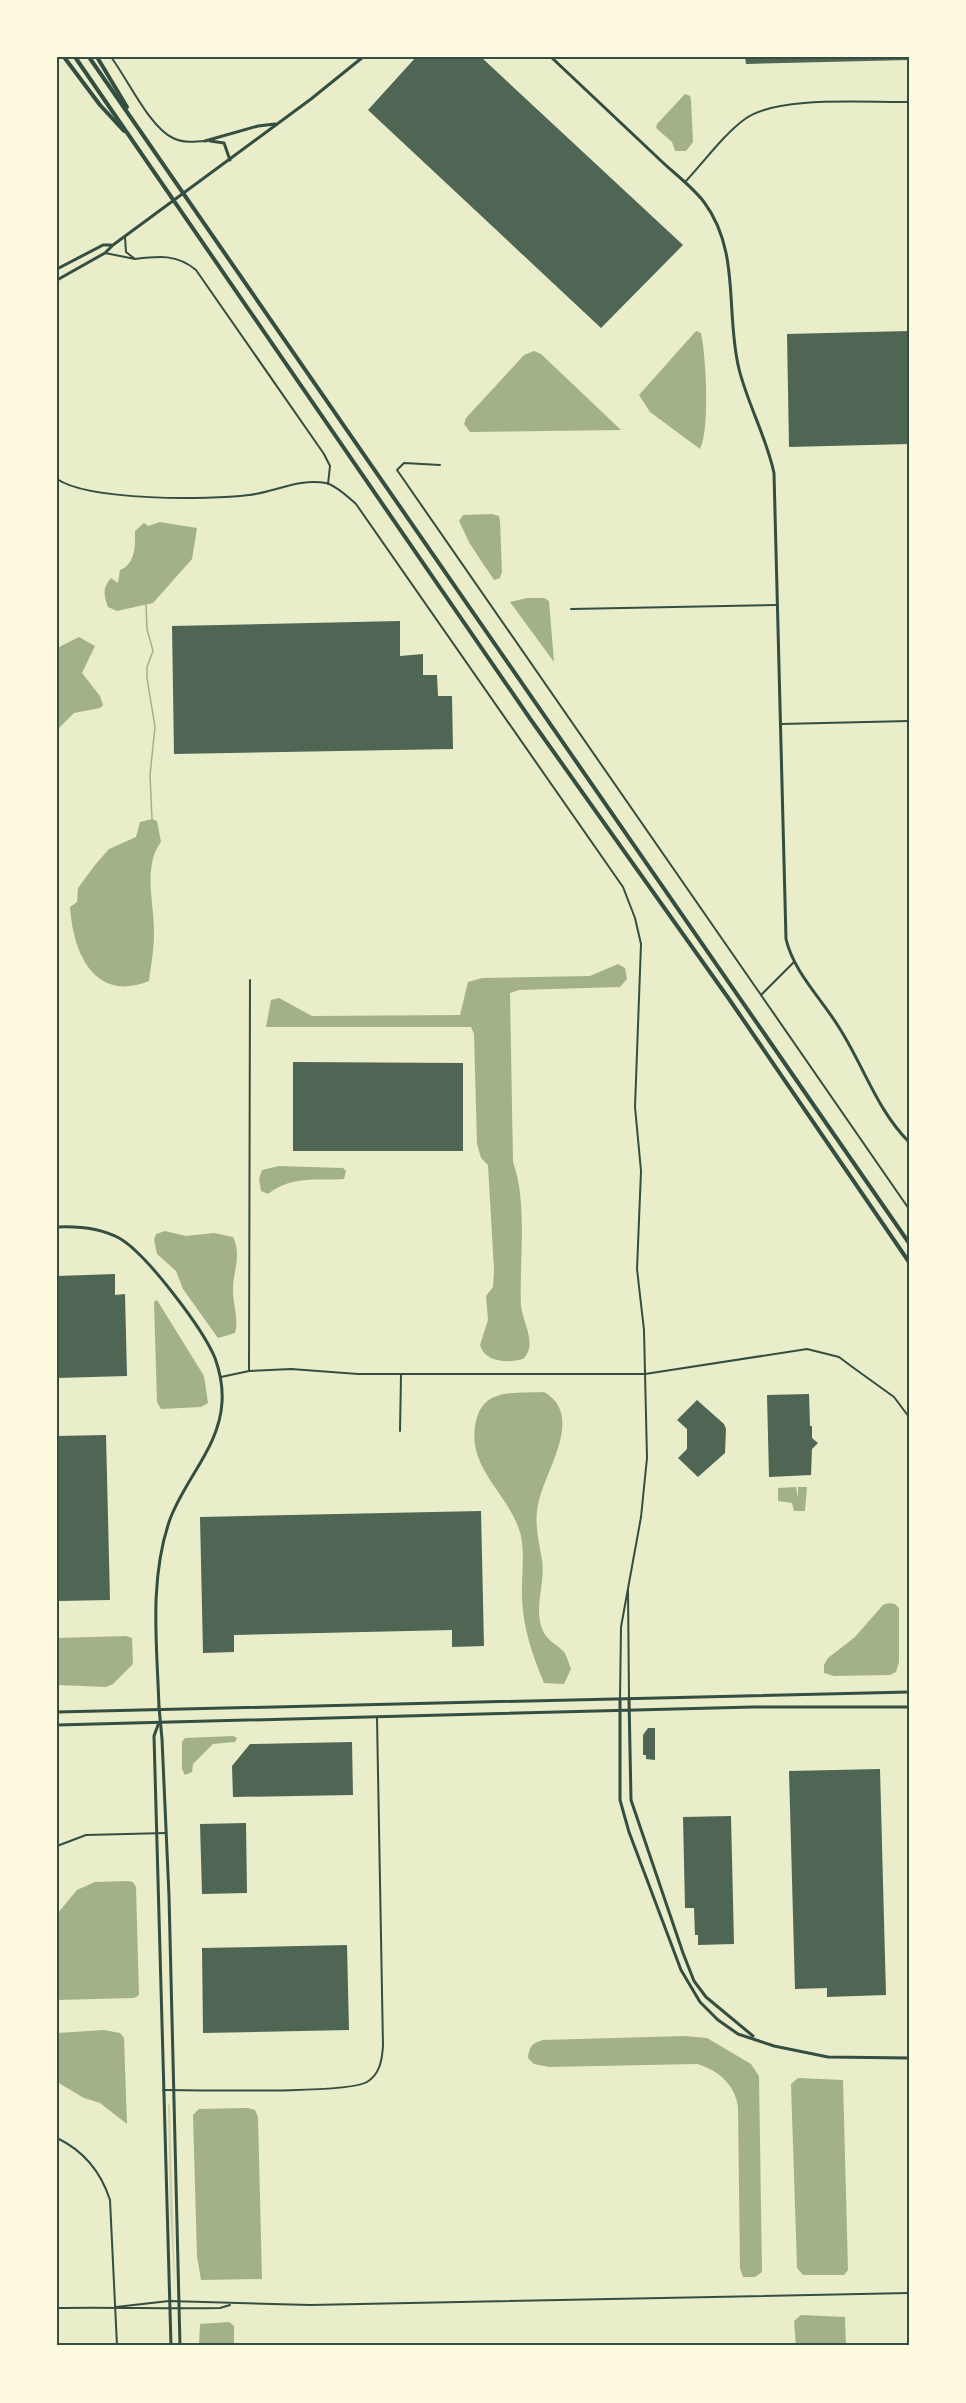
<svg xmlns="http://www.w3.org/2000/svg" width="966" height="2403" font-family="'Exo 2',sans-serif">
<rect width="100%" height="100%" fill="#e9edc9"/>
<polygon fill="#cad2ad" points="168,2104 170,2105 175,2291 170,2213"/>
<g fill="#a3b18a">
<polygon points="685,94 690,96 691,100 693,142 686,151 675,151 672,142 656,128 657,124"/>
<path d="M696 331 701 333C706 357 710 428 700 449L650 412 639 395Z"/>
<polygon points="534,351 541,354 621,430 470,432 464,424 466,418 524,355"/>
<polygon points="492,514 499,516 500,521 502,572 500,578 494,580 470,544 459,521 463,515"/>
<path d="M160 522 197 528 192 559 153 603 117 611 108 607C104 594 102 589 111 578L118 583 120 570C136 564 135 545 135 531L144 523 148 526Z"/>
<polygon points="527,598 544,598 549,601 554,662 510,602"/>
<polygon points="79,637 95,646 82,673 100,696 103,705 100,708 74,713 57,730 57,648"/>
<path d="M152 819 157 821 161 842C142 867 155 906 154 934 154 950 151 965 149 981 95 1003 73 954 70 907L77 902 78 888 95 865 109 849 136 837 140 822Z"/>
<path d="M618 964 625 968 627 979 620 987 519 990 510 993 513 1162C528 1203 519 1262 521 1306 523 1323 538 1345 523 1359 509 1363 485 1363 480 1345L488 1320 486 1296 493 1287 494 1270 488 1165 481 1158 477 1144 474 1034 471 1027H266L271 1000 279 998 312 1016 460 1015 468 982 482 978 590 976Z"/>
<path d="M279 1166 343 1168 346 1171 344 1179C316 1181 292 1175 268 1194L261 1191 259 1179 262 1170Z"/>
<path d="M165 1231 186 1236 214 1233 233 1237C242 1255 233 1271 233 1290 233 1305 239 1319 235 1333L218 1338 183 1289 176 1271 157 1254 154 1240 156 1234Z"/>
<polygon points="157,1300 204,1376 208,1403 201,1407 161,1409 157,1402 154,1302"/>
<path d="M544 1392C586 1416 544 1471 538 1505 534 1524 539 1542 542 1560 546 1584 532 1610 544 1633 548 1641 558 1645 564 1652 567 1656 569 1664 571 1669L564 1684 544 1683C533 1657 523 1628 522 1599 521 1578 525 1558 521 1536 511 1494 465 1469 476 1421 478 1411 484 1401 494 1397 508 1391 529 1393 544 1392Z"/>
<polygon points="796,1487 798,1498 798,1487 807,1487 805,1511 794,1511 792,1503 778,1501 778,1488"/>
<polygon points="889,1603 895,1604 899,1608 899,1662 896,1672 890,1675 834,1676 824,1673 824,1665 828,1658 855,1637 883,1605"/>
<polygon points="126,1636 132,1638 133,1664 113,1684 106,1687 57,1685 57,1638"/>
<polygon points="233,1736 237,1738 235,1742 213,1744 193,1764 192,1772 185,1775 182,1769 182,1742 185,1738"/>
<polygon points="95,1882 128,1881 133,1882 136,1887 139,1995 134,1998 57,2000 57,1914 77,1890"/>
<polygon points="104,2030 120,2033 124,2038 127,2124 100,2103 84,2098 57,2082 57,2033"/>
<path d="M684 2036 707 2038 751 2064 759 2076 762 2272 755 2277H743L740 2268 738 2108C736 2086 719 2070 697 2064L549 2067 534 2064 528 2058C529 2047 532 2043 543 2040Z"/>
<polygon points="798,2078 843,2080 848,2270 844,2275 803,2275 797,2268 791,2084"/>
<polygon points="248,2108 255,2110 258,2117 262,2279 201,2280 197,2256 193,2115 199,2109"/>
<polygon points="801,2315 845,2317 846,2346 796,2346 794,2321"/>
<polygon points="229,2322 234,2326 234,2346 199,2346 200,2324"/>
</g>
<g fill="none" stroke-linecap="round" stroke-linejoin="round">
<polyline stroke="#a3b18a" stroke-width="1.5" points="146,605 147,629 153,651 147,667 147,678 155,727 150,775 152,819"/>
</g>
<g fill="#4f6655">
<polygon points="416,57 481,57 683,245 601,328 368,110"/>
<polygon points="745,57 909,57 909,60 746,64"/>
<polygon points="909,331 909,444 789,447 787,334"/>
<polygon points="400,621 400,656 423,654 423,675 437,675 438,696 452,696 453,749 174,754 172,626"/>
<polygon points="293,1062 463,1063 463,1151 293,1151"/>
<polygon points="115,1274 115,1295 125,1294 127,1376 57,1378 57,1276"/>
<polygon points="809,1394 810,1426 812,1426 812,1438 818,1443 812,1449 811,1475 769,1477 767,1395"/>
<polygon points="697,1400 724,1424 726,1429 725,1453 698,1477 678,1458 687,1449 687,1429 677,1420"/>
<polygon points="106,1435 110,1600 57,1601 57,1436"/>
<polygon points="481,1511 484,1646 452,1647 452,1630 234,1635 234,1652 203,1653 200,1517"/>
<polygon points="648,1728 655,1728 655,1760 646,1759 646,1755 643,1755 643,1735"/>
<polygon points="352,1742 353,1795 233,1797 232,1766 250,1744"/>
<polygon points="880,1769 886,1995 827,1997 827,1988 795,1989 789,1771"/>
<polygon points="731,1816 734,1944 698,1945 698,1935 695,1935 694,1908 685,1908 683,1817"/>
<polygon points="246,1823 247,1893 202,1894 200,1824"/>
<polygon points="347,1945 349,2030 203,2033 202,1948"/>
</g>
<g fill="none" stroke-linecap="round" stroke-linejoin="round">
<g stroke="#344e41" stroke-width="2">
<path d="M111 57C127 78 150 128 173 138 183 143 194 142 205 141"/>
<path d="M685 182C704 162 723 135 745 119 777 95 868 103 909 102"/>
<polyline points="105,253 135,259 126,252 125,237"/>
<path d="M135 259C159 256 177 254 196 270L324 454 330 466 328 484"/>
<polyline points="440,465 404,463 397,470 761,995 794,962"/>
<path d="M57 479C89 501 208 500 249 495 275 492 299 478 326 483 337 486 348 497 356 504L623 887 635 918 641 944 635 1107 641 1171 637 1269 644 1330 647 1458 641 1517 621 1627 620 1699"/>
<polyline points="571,609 777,605"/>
<polyline points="781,724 909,721"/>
<polyline points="761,995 909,1209"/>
<polyline points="249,1371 250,980"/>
<polyline points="221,1377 249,1371 291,1369 358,1374 645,1374 807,1349 839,1357 851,1366 894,1397 909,1417"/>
<polyline points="400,1431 401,1375"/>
<polyline points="628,1590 629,1698"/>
<polyline points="57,1846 86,1835 166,1833"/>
<path d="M163 2090C197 2090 347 2094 367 2082 380 2074 382 2060 383 2046L377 1718"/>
<path d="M57 2138C84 2151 101 2172 110 2200L117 2346"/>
<polyline points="116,2307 169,2301 310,2305 909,2293"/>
<path d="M57 2308C112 2307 165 2309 220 2308L230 2305"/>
</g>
<g stroke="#344e41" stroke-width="3">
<path d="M551 57C586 90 622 124 657 157 672 172 691 185 704 202 741 252 725 312 739 369 748 405 766 436 774 473L786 939C794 973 822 999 840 1029 864 1067 877 1110 909 1142"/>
<path d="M57 1227C79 1226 100 1228 119 1238 146 1253 203 1329 215 1358 220 1372 223 1387 222 1402 220 1447 183 1481 169 1522 149 1582 157 1645 159 1707"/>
<polyline points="620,1699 620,1800 629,1832 681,1970 700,2002 718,2020 738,2034 774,2046 828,2057 909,2058"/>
<polyline points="629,1699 631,1800 683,1953 694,1981 706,1997 753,2036"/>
</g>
<g stroke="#344e41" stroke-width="3">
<polyline points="205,141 258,126 275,124"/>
<polyline points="210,141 224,143 230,160"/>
<polyline points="57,269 103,245 111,245"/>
<polyline points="57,280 105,253 113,245 311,99 363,57"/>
<polyline points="159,1707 162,1739 169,1896 180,2346"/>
<polyline points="57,1712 909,1692"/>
<polyline points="57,1725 753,1707 909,1707"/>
<polyline points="158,1725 154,1736 171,2346"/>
</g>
<g stroke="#344e41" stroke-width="4">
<polyline points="64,57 100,105 124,131"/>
<polyline points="75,57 531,720 729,999 909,1262"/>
<polyline points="89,57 909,1243"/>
<polyline points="97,57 127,107"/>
</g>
</g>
<rect width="966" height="2403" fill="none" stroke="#fefae0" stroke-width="117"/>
<rect x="58" y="58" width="850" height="2286" fill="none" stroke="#344e41" stroke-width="2"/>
</svg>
